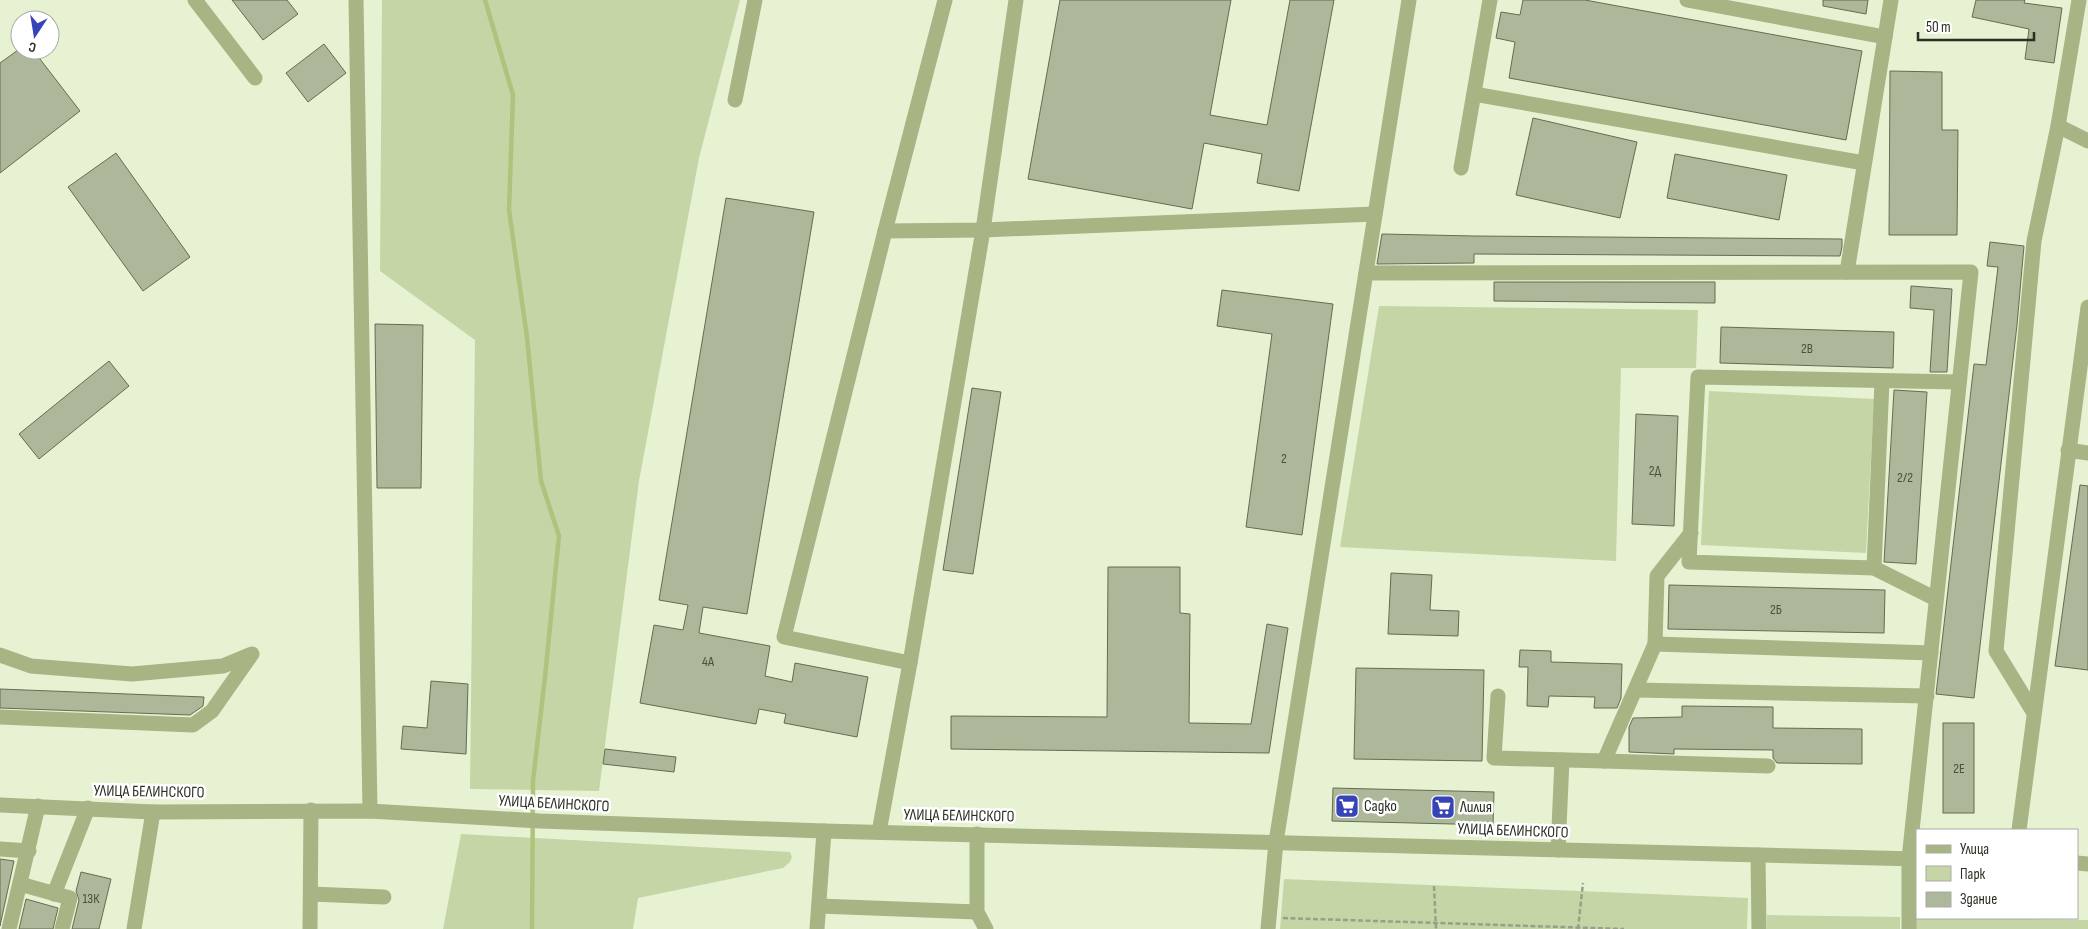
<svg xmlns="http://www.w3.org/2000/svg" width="2088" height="929" font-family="'Sofia Sans Condensed',sans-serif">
<rect width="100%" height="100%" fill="#e7f2d2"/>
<g fill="#c6d5a6">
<polygon points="382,0 740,0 699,158 639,481 599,791 470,789 475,340 380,271"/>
<polygon points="1379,306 1698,310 1696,368 1621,368 1616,561 1340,547"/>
<polygon points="1709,391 1874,399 1866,553 1701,545"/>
<polygon points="461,834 790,852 792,857 790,862 783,868 638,898 633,929 443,929"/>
<polygon points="1284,879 1748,898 1747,929 1280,929"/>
<polygon points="1767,915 1900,917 1900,929 1767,929"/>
<polygon points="1915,917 2088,920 2088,929 1915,929"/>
</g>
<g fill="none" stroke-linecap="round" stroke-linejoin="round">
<polyline stroke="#afc37d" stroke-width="4.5" points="485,0 513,95 509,210 527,337 541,481 559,536 545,677 533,781 532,929"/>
</g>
<g fill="#adb799" stroke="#646d51">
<polygon points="232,0 287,0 298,14 263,40"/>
<polygon points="1060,0 1231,0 1210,115 1267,125 1290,0 1334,0 1299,191 1257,183 1262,154 1204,143 1192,209 1028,179"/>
<polygon points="1523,0 1585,0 1862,51 1846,140 1509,78 1515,42 1496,38 1501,12 1520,15"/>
<polygon points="1823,0 1868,0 1866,14 1823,6"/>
<polygon points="1976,0 2025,0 2024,3 2062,8 2054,63 2025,59 2029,29 1972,17"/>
<polygon points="324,44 346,73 308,102 286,73"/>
<polygon points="18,50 33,50 80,111 0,173 0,63"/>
<polygon points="1890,71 1942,72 1942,130 1958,130 1957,235 1889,235"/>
<polygon points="1533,118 1637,142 1620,218 1516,195"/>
<polygon points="116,153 190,257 143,291 68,187"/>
<polygon points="1675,154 1787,175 1779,220 1667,198"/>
<polygon points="726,198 814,212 747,614 703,607 699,633 770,646 765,676 792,682 795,663 868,677 857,737 784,723 786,714 759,709 756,724 640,703 654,625 683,630 688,605 659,600"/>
<polygon points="1382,234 1474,236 1842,239 1842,247 1840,256 1474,254 1474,263 1377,264"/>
<polygon points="1990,242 2024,246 2017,325 1974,698 1936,694 1974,364 1986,365 1998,267 1987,266"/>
<polygon points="1494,282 1715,282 1715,303 1494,301"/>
<polygon points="1911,286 1952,289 1947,372 1930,372 1934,310 1910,308"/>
<polygon points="1222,290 1333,304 1302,535 1246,527 1272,334 1217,326"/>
<polygon points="375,324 423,325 421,488 377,488"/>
<polygon points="1721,327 1894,332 1893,368 1720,363"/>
<polygon points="109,361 129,386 39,459 19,434"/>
<polygon points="972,388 1001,392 973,574 943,570"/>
<polygon points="1894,390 1927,392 1916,564 1884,562"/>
<polygon points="1636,414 1678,416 1674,526 1632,524"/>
<polygon points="2080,485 2088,486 2088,670 2055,666"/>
<polygon points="1108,567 1180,567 1180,613 1190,614 1189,723 1251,724 1267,624 1288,628 1269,753 951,749 951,716 1107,717"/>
<polygon points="1391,573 1432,575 1430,610 1459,611 1458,636 1388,634"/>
<polygon points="1669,585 1885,590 1884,633 1668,629"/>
<polygon points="1520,650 1551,651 1551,662 1622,664 1621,698 1617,708 1594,708 1595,697 1549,696 1548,707 1527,706 1528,667 1519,667"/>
<polygon points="1356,668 1484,670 1482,761 1354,759"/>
<polygon points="431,681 468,684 466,754 401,749 403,726 427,728"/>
<polygon points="0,689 204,697 203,706 190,715 0,708"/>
<polygon points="1682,706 1773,707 1773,728 1862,729 1862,764 1777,763 1773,758 1773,750 1674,749 1674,754 1629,752 1629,727 1633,718 1682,717"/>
<rect x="1943" y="723" width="31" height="90"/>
<polygon points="605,749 676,757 674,772 603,764"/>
<polygon points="1333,788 1494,792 1493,825 1332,821"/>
<polygon points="0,859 14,861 0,926"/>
<polygon points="81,872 111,879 99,929 72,929 79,900 76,891"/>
<polygon points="26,899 58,908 53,929 19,929"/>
</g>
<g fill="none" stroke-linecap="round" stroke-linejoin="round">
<g stroke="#99a089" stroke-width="2.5" stroke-dasharray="5 2.5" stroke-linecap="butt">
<polyline points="1434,886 1436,929"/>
<polyline points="1283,918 1624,929"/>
<polyline points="1578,929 1583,883"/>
</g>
<g stroke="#a6b583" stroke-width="15">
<polyline points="195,0 255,78"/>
<polyline points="356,0 370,811"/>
<polyline points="1687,0 1885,37"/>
<polyline points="1474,94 1864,163"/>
<polyline points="735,100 755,0"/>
<polyline points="2058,126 2088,141"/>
<polyline points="1461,168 1490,0"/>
<polyline points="885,231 945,0"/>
<polyline points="1847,272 1891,0"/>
<polyline points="1366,273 1971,272 1909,859 1909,929"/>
<polyline points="2068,450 2088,453"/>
<polyline points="1874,568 1882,381"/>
<polyline points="1936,599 1874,568 1689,562 1698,377 1959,382"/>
<polyline points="1655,644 1931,653"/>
<polyline points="0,655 31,666 132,674 223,666 252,654 212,711 193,725 0,717"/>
<polyline points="910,663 784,637 885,231 983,230 1375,214"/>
<polyline points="1636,690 1927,696"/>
<polyline points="1498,696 1494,758 1604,761 1655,644 1657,576 1691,533"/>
<polyline points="2034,713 1996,651 2034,241 2058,126 2079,0"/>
<polyline points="1604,761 1768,766"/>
<polyline points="0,805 153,812 370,811 540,821 824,831 1917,859"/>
<polyline points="2019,830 2088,307"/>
<polyline points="879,832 910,663 983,230 1016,0"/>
<polyline points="977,834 977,912 986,929"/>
<polyline points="0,849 29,851"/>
<polyline points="1558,850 1562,760"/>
<polyline points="1758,855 1759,929"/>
<polyline points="2077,863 2088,864"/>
<polyline points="20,884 70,898 62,929"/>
<polyline points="54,894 88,808"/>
<polyline points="311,894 384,897"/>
<polyline points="819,906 977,912"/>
<polyline points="9,929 38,806"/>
<polyline points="134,929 153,812"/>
<polyline points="310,929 311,810"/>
<polyline points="817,929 824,831"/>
<polyline points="1268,929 1276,842 1409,0"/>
</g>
</g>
<defs>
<g id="supermarket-square" transform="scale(1.25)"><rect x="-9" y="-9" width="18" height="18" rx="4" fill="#3744b7" stroke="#fff"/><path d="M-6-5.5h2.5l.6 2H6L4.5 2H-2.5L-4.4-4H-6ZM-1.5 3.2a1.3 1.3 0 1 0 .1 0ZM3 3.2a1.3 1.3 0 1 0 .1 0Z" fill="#fff"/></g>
</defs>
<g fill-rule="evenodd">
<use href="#supermarket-square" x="1347" y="806"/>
<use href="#supermarket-square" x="1443" y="807"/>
</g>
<g text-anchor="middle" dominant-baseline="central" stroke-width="5" stroke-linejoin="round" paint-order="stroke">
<g font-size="14" fill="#4c5040">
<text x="1807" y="348">2В</text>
<text x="1284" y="458">2</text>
<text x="1655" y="470">2Д</text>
<text x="1905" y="477">2/2</text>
<text x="1776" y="609">2Б</text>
<text x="708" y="661">4А</text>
<text x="1959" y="768">2Е</text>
<text x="91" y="898">13К</text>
</g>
<g font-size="16" fill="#2b2e23" stroke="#fff">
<text transform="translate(149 792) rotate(1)">УЛИЦА БЕЛИНСКОГО</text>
<text transform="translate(554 804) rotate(3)">УЛИЦА БЕЛИНСКОГО</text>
<text transform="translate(959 816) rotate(1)">УЛИЦА БЕЛИНСКОГО</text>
<text transform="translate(1513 831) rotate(2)">УЛИЦА БЕЛИНСКОГО</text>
</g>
<g font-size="16" fill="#2b2e23" stroke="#fff" text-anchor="start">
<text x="1364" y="806">Садко</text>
<text x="1460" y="807">Лилия</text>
</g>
</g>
<rect x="1916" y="829" width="162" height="90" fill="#ffffff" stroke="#aaaba7"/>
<rect x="1926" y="845" width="25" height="8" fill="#a6b583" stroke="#aaaba7"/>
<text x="1960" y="854" font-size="15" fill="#2b2e23">Улица</text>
<rect x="1926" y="866" width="25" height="15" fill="#c6d5a6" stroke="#aaaba7"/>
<text x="1960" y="879" font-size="15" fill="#2b2e23">Парк</text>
<rect x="1926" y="892" width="25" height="15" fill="#adb799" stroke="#aaaba7"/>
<text x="1960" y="904" font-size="15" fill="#2b2e23">Здание</text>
<g transform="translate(35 35) rotate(192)"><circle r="24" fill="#ffffff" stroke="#aaaba7"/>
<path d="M0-4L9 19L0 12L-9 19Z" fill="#3744b7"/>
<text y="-8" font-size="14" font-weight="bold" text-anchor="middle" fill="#2b2e23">С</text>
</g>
<path d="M1918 32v8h116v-8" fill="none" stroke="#2b2e23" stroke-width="2.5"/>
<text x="1926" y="32" font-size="15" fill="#2b2e23" stroke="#ffffff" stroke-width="4" paint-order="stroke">50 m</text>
</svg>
